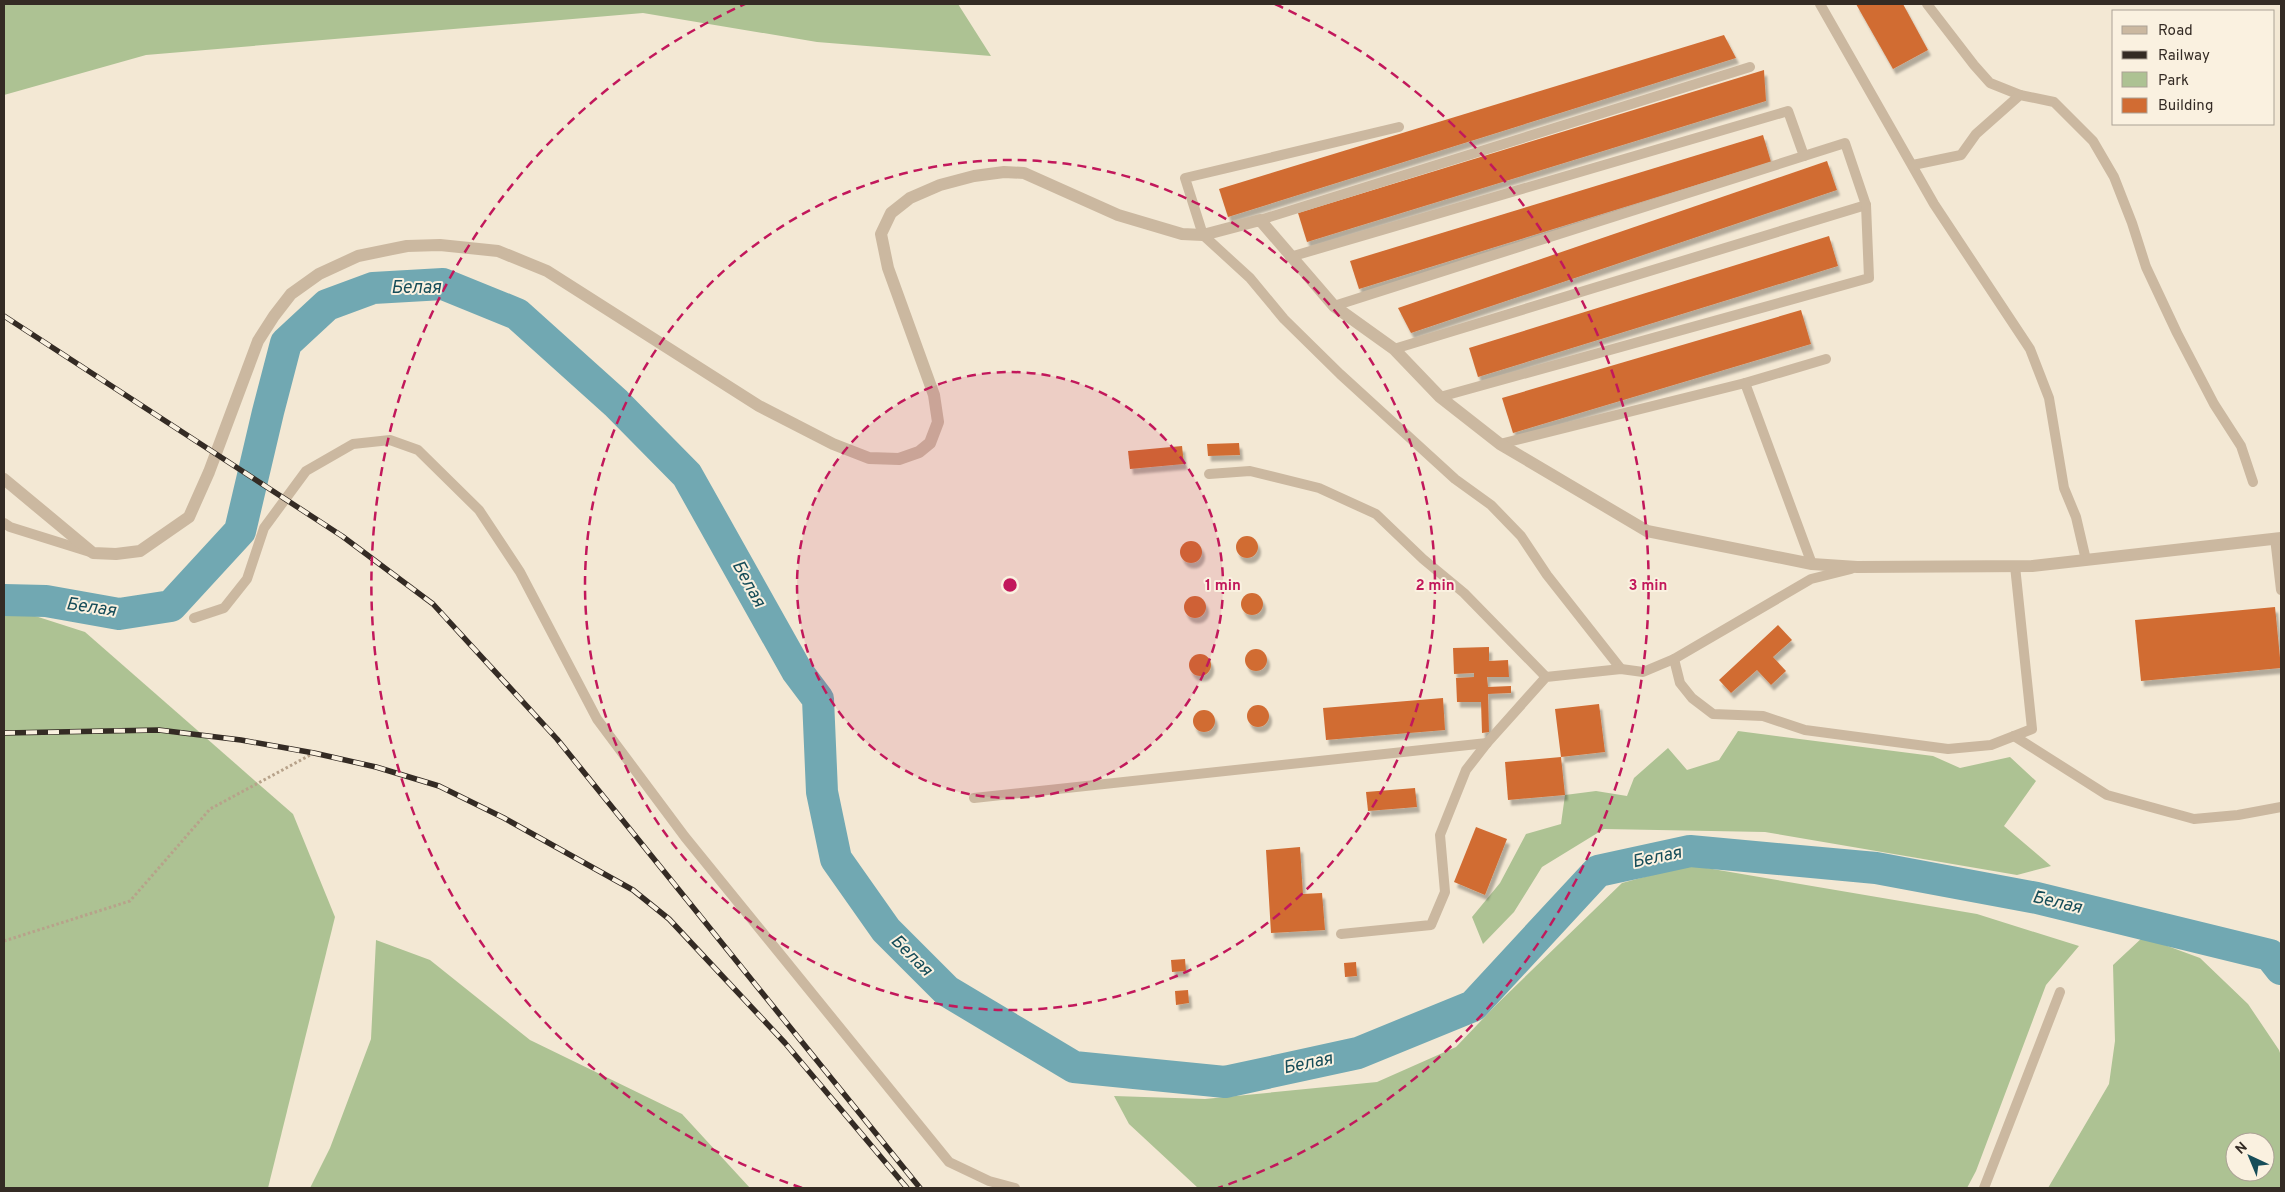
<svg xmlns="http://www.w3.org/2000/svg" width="2285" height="1192" font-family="Overpass,sans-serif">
<defs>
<filter id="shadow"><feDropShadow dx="3" dy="5.5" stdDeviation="1" flood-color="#0004"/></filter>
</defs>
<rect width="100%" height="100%" fill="#f3e8d4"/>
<g fill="#adc293" fill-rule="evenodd">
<polygon points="4,4 958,4 991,56 817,42 643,13 146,55 4,95"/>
<polygon points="4,606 85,632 293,814 335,917 268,1188 4,1188"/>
<polygon points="1738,731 1933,756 1960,768 2010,757 2036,781 2004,826 2051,866 2017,875 1765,832 1604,829 1542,867 1514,912 1483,944 1472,917 1500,883 1526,834 1561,824 1565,795 1596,791 1627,796 1634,778 1668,748 1687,770 1719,760"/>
<polygon points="1689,865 1977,914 2079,946 2046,985 1976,1171 1967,1188 1198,1188 1129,1124 1114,1096 1205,1099 1377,1082 1456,1047 1497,1004 1622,883"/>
<path d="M2143 937 2200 958 2248 1004 2279 1050 2281 1056V1188H2048L2109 1084 2115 1041 2113 965ZM2235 1142H2265V1172H2235Z"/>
<polygon points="376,940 430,960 530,1040 682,1114 750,1188 310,1188 330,1148 371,1039"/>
</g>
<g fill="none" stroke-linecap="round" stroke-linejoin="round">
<polyline stroke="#71a8b2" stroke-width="32" points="4,600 46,601 119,614 171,606 240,531 268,412 286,343 327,305 373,288 443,284 517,314 616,403 687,475 797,671 818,699 822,792 836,859 886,930 947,991 1074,1067 1225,1082 1358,1053 1473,1006 1598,871 1690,851 1876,868 2037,898 2270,955 2281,969"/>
</g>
<g fill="#d16c33" filter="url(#shadow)">
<polygon points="1856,4 1903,4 1928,50 1893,69"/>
<polygon points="1724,35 1736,58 1228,217 1219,189"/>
<polygon points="1764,70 1766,101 1307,242 1298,213"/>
<polygon points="1763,135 1771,162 1359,289 1350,261"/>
<polygon points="1827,161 1837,190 1411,333 1398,308"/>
<polygon points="1829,236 1838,266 1478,377 1469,348"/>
<polygon points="1801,310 1811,344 1513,433 1502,398"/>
<polygon points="1239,443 1240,455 1208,456 1207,444"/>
<polygon points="1182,446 1184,464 1130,469 1128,451"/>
<circle cx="1247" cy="547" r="11"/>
<circle cx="1191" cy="552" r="11"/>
<circle cx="1252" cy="604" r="11"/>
<circle cx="1195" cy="607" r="11"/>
<polygon points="2275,607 2281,668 2141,681 2135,620"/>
<polygon points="1778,625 1792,640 1773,657 1786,671 1771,685 1757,670 1731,693 1719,680"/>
<polygon points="1489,647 1489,661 1508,660 1509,677 1487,677 1488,687 1511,686 1511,693 1488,694 1489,732 1482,733 1481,702 1457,702 1456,678 1474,677 1474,673 1454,674 1453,648"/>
<circle cx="1256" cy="660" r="11"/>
<circle cx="1200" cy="665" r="11"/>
<polygon points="1443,698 1445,730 1326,740 1323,708"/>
<polygon points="1599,704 1605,752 1561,757 1555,709"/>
<circle cx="1258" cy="716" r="11"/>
<circle cx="1204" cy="721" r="11"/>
<polygon points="1561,757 1565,795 1508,800 1505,762"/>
<polygon points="1415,788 1417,807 1368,811 1366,792"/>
<polygon points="1476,827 1507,839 1485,895 1454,882"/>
<polygon points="1300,847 1303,894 1322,893 1325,930 1271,933 1266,850"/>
<polygon points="1185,959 1186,971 1172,972 1171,960"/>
<polygon points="1356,962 1357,976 1345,977 1344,963"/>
<polygon points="1188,990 1189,1003 1176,1005 1175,991"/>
</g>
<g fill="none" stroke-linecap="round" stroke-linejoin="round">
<polyline stroke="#b7a28a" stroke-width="3" stroke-dasharray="2.5 2.5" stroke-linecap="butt" points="4,941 130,901 210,809 314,753"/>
<g stroke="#cbb8a0" stroke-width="10">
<polyline points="1820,4 1934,204 2030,349 2049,398 2064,488 2076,517 2086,560"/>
<polyline points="1927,4 1974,65 1990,83 2020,95"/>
<polyline points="1399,127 1185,178 1203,235 1250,278 1284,319 1340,374 1455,479 1491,505 1521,536 1547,575 1621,669"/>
<polyline points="1913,165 1961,155 1976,134 2020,95 2054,102 2093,141 2114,177 2132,223 2146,267 2177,333 2214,404 2241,446 2253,482"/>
<polyline points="1260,220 1750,67"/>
<polyline points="1290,257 1788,111 1804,156 1334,306"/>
<polyline points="1394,349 1866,205 1845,143 1804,156"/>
<polyline points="1745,383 1826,359"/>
<polyline points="1440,397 1869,278 1866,205"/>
<polyline points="1500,444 1745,383 1812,564"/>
<polyline points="1209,474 1250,471 1319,488 1376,514 1423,559 1464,593 1546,677"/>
<polyline points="4,523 10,527 90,552"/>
<polyline points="2275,538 2281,590"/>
<polyline points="194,618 224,608 247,579 264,528 306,471 353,444 390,440 418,450 479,510 520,572 597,719 685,837 949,1162 989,1181 1015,1188"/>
<polyline points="1674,659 1680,683 1692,698 1713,714 1763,716 1805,730 1948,749 1991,745 2032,729 2015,566"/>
<polyline points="2014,736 2107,795 2194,819 2238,815 2281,807"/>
<polyline points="974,798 1487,743"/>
<polyline points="1341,934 1431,925 1445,892 1440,835 1466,770 1487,743 1546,677 1621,669 1643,672 1674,659 1811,579 1851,569"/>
<polyline points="1984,1188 2060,992"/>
</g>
<polyline stroke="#cbb8a0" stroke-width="12" points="4,479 93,553 116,554 140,551 189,517 209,472 258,341 274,316 291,294 319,274 358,256 407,246 440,245 498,251 547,271 759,406 833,444 869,458 899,459 919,452 930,443 938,422 934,395 888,268 881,234 891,213 910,198 940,185 974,176 1004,172 1024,173 1118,215 1182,234 1203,235 1260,220 1334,306 1394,349 1440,397 1500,444 1647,531 1812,564 1857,567 2032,566 2281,538"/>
<g stroke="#342b24" stroke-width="5.5">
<g id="rail">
<polyline points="4,316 342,536 433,604 557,739 920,1188"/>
<polyline points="4,733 159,730 241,740 314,753 376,767 439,786 504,818 633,890 669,919 785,1043 907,1188"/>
</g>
</g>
<use href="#rail" stroke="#faf1e0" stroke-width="4" stroke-dasharray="11" stroke-linecap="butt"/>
</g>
<circle cx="1010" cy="585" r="213" fill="#c2185b" fill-opacity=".12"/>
<g fill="none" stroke="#c2185b" stroke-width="2.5" stroke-dasharray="9 6">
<circle cx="1010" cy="585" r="213"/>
<circle cx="1010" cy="585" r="425"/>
<path d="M802 1188A638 638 0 0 1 745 4M1275 4A638 638 0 0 1 1218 1188"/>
</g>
<g text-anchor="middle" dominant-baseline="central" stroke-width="4" stroke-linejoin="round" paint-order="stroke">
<g font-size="18" font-style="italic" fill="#164d59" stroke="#faf1e0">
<text x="416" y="288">Белая</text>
<text transform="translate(748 584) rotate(61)">Белая</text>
<text transform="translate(91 608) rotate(8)">Белая</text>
<text transform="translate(1657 858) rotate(-12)">Белая</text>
<text transform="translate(2057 903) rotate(13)">Белая</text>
<text transform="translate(911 956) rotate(45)">Белая</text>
<text transform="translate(1308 1064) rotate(-12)">Белая</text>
</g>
</g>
<circle cx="1010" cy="585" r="8" fill="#c2185b" stroke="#faf1e0" stroke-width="2.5"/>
<g font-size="15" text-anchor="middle" font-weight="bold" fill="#c2185b" stroke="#faf1e0" stroke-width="4" stroke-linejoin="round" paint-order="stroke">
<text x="1223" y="590">1 min</text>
<text x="1435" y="590">2 min</text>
<text x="1648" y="590">3 min</text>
</g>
<rect width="2285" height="1192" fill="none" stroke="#342b24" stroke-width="10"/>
<rect x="2112" y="10" width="162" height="115" fill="#faf1e0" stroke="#aba295"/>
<rect x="2122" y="26" width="25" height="8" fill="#cbb8a0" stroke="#aba295"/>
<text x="2158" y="35" font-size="15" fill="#342b24">Road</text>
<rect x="2122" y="51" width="25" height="8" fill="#342b24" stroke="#aba295"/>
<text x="2158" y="60" font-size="15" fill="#342b24">Railway</text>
<rect x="2122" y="72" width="25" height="15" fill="#adc293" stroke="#aba295"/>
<text x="2158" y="85" font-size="15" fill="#342b24">Park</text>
<rect x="2122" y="98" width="25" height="15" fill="#d16c33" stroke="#aba295"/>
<text x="2158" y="110" font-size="15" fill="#342b24">Building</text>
<g transform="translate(2250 1157) rotate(316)"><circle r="24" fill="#faf1e0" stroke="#aba295"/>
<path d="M0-4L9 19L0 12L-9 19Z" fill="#164d59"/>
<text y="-8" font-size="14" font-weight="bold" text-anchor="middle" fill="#342b24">N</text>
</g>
</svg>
